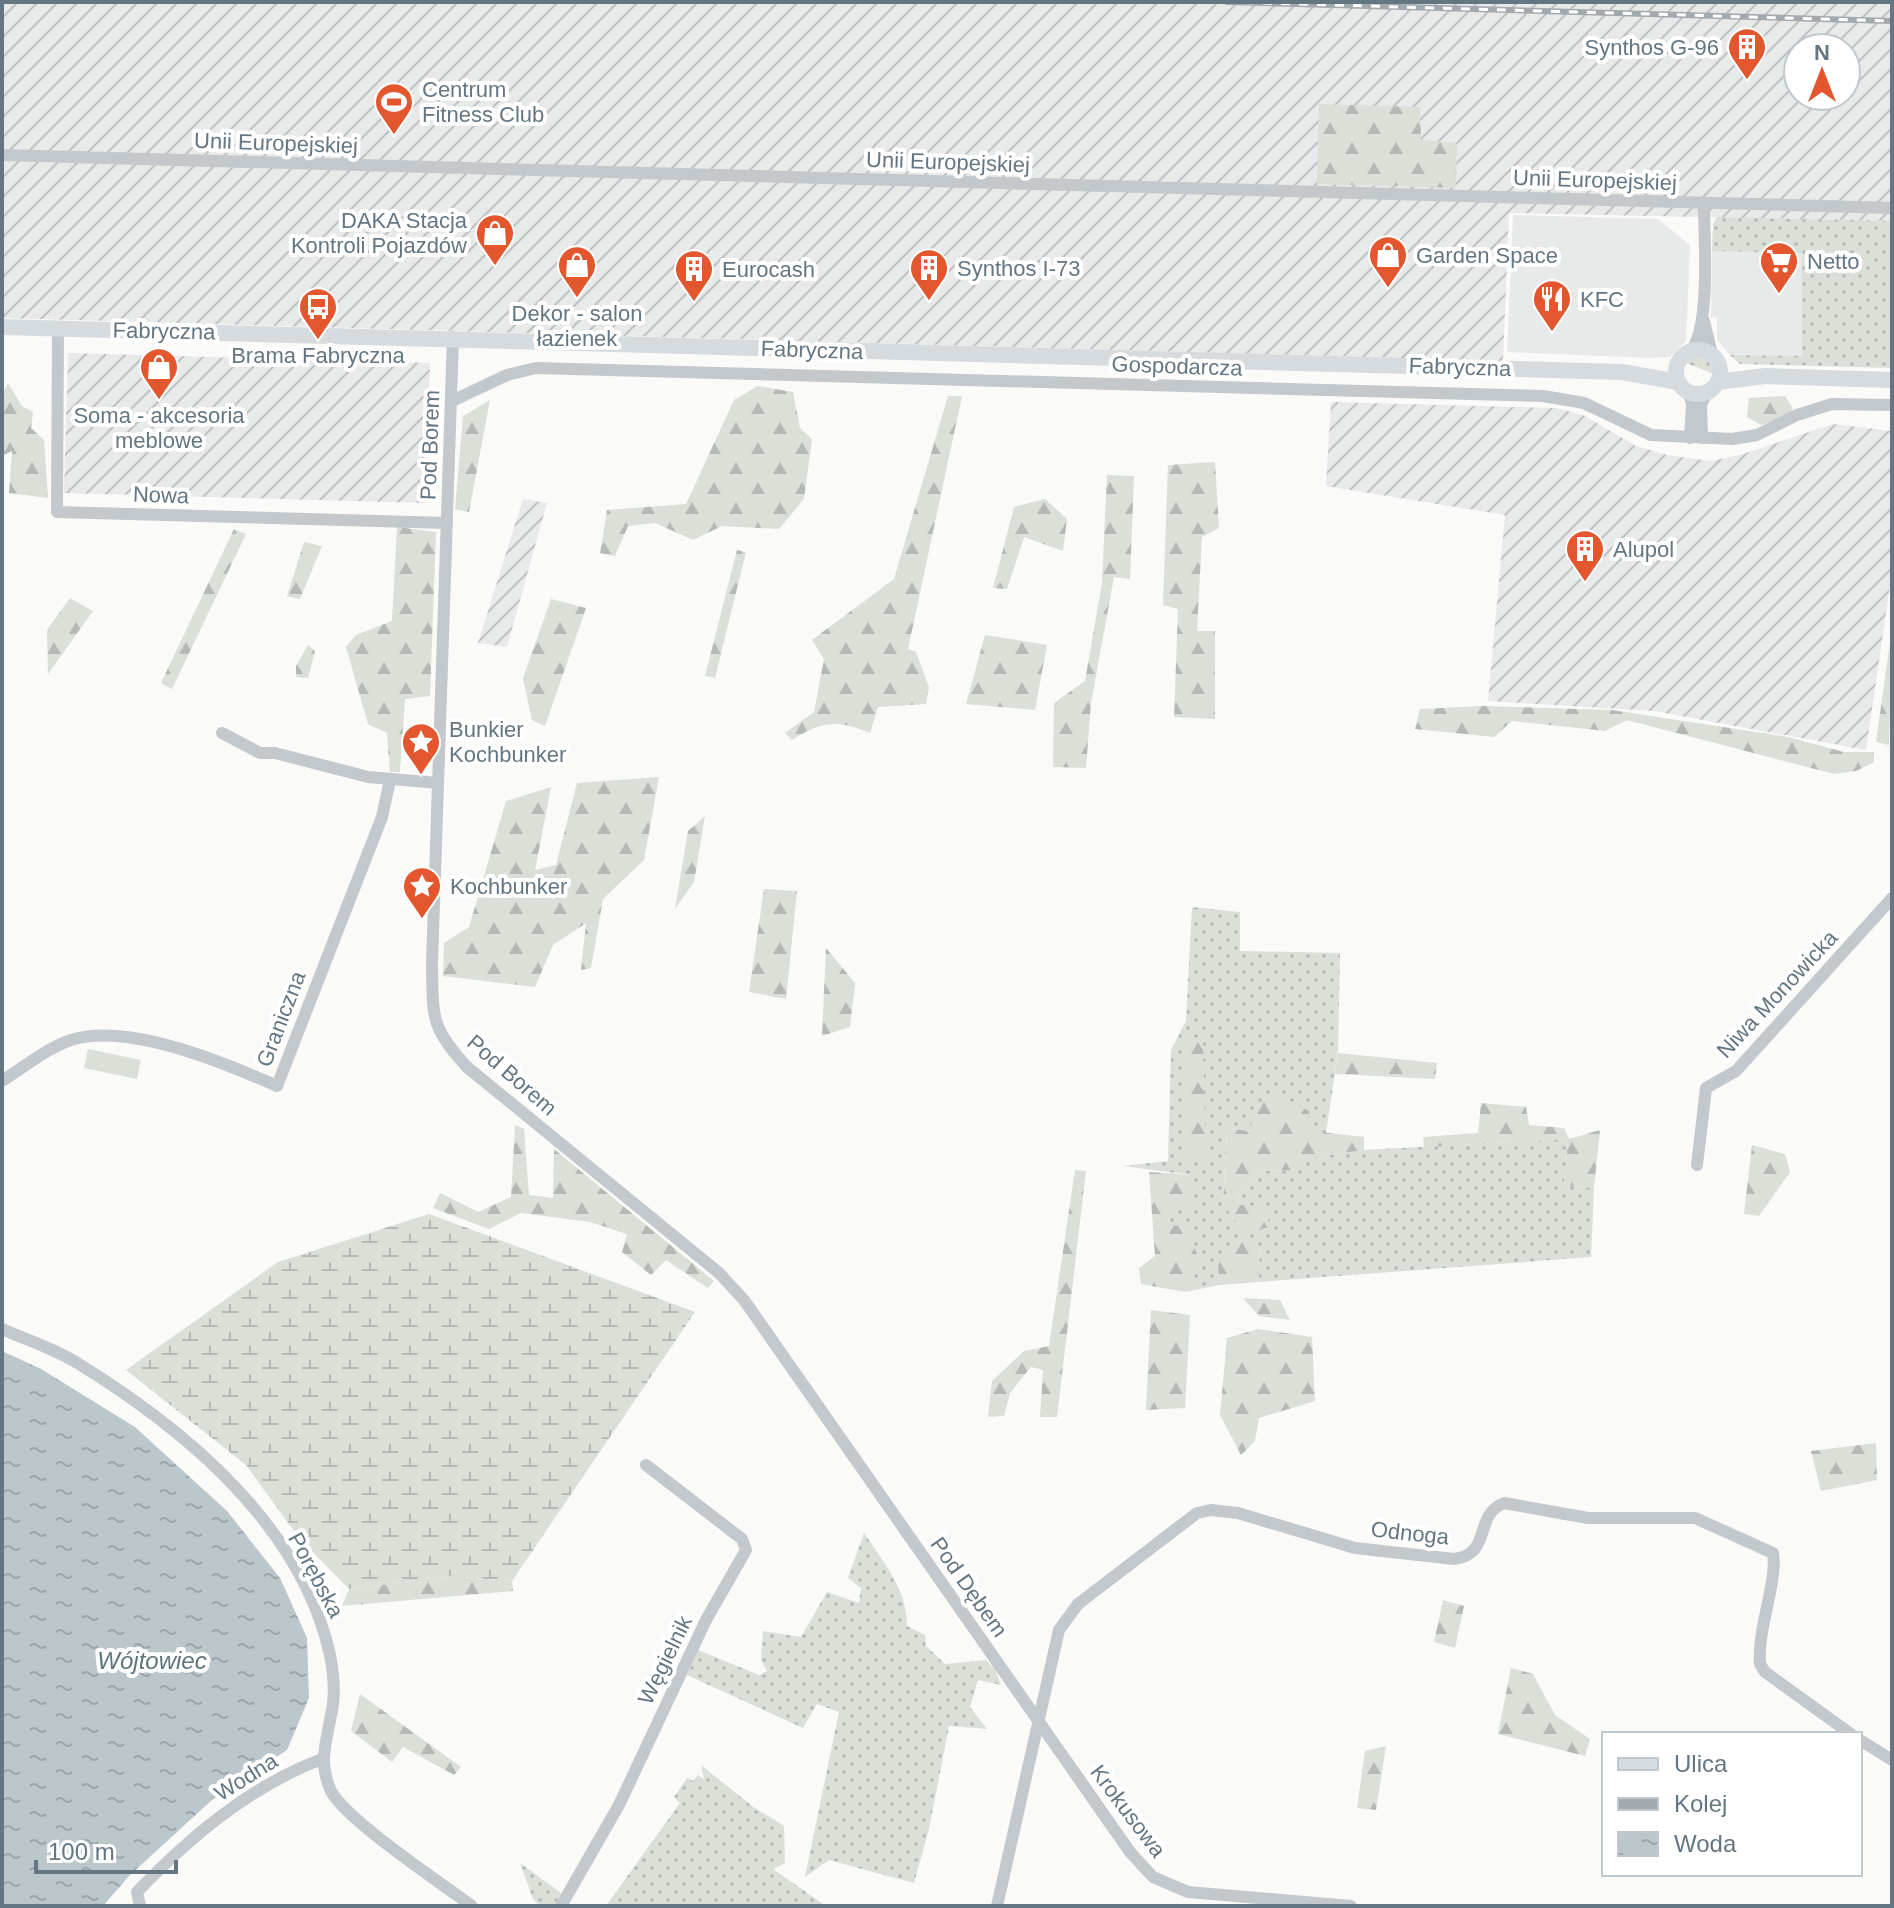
<svg xmlns="http://www.w3.org/2000/svg" width="1894" height="1908" font-family="Helvetica,sans-serif">
<defs>
<pattern id="industrial-furrows" width="10" height="10" patternUnits="userSpaceOnUse" patternTransform="scale(2)"><rect width="10" height="10" fill="#e8e9e9"/><path d="M-1 1l2-2M0 10L10 0M9 11l2-2" fill="none" stroke="#c0c1c2"/></pattern>
<pattern id="grass-dots" width="8" height="8" patternUnits="userSpaceOnUse" patternTransform="scale(2)"><rect width="8" height="8" fill="#dadfd7"/><path d="M2 2h.1M6 6h.1" fill="none" stroke="#b4b9b4" stroke-width="1.8" stroke-linecap="round"/></pattern>
<pattern id="forest-firs" width="22" height="20" patternUnits="userSpaceOnUse" patternTransform="scale(2)"><rect width="22" height="20" fill="#dadfd7"/><path d="M5 1l3.5 6h-7zM16 11l3.5 6h-7z" fill="#b4b9b4"/></pattern>
<pattern id="wetland-marsh" width="20" height="14" patternUnits="userSpaceOnUse" patternTransform="scale(2)"><rect width="20" height="14" fill="#dadfd7"/><path d="M1 5h8M5 5V1M11 12h8M15 12V8" fill="none" stroke="#b4b9b4"/></pattern>
<pattern id="water-ripples" width="26" height="14" patternUnits="userSpaceOnUse" patternTransform="scale(2)"><rect width="26" height="14" fill="#bbc7cb"/><path d="M2 4q2-2 4 0t4 0M15 11q2-2 4 0t4 0" fill="none" stroke="#9ca6aa"/></pattern>
</defs>
<rect width="100%" height="100%" fill="#fafaf8"/>
<g fill="#e8e9e9">
<polygon points="1513,215 1658,219 1690,245 1686,341 1670,357 1651,358 1507,352"/>
<polygon points="1712,251 1802,253 1802,357 1730,355 1717,340 1717,318 1711,317"/>
</g>
<g fill="url(#industrial-furrows)" fill-rule="evenodd">
<path d="M2 2H1892V221L1509 213 1503 361 2 318ZM1798 48H1846V96H1798Z"/>
<polygon points="68,353 430,363 426,503 64,493"/>
<polygon points="1331,402 1556,408 1583,415 1636,446 1667,455 1710,461 1740,455 1833,424 1892,431 1892,572 1866,750 1654,711 1488,701 1505,515 1326,486"/>
<polygon points="523,499 547,503 507,647 478,643"/>
</g>
<g fill="url(#grass-dots)">
<polygon points="1717,217 1892,221 1892,368 1740,364 1730,355 1802,356 1802,253 1712,251 1713,224"/>
<polygon points="1694,357 1708,360 1714,374 1686,363"/>
<polygon points="1192,907 1240,912 1240,951 1340,953 1338,1053 1326,1133 1250,1132 1227,1127 1223,1204 1243,1230 1271,1207 1239,1206 1238,1192 1263,1171 1302,1170 1306,1158 1364,1150 1568,1139 1564,1185 1594,1188 1591,1257 1258,1282 1260,1246 1218,1261 1219,1285 1185,1292 1201,1264 1170,1225 1165,1205 1191,1175 1123,1166 1168,1161 1171,1050 1186,1021"/>
<path d="M864 1533C884 1563 907 1589 907 1626L925 1635 926 1646 945 1664 986 1660 995 1669 1001 1685 978 1680 970 1707 987 1729 949 1726 929 1829 914 1883 829 1860 805 1877 839 1712 817 1704 803 1728 687 1675 698 1650 759 1675 767 1671 761 1660 763 1631 801 1637 827 1592 859 1603 861 1588 848 1578Z"/>
<polygon points="701,1765 752,1806 784,1826 785,1863 773,1869 826,1906 606,1906 680,1803 674,1797 687,1778 693,1781 698,1775 704,1779"/>
<polygon points="520,1863 561,1893 555,1906 540,1906 533,1899"/>
</g>
<g fill="url(#forest-firs)">
<polygon points="1319,104 1420,107 1421,140 1457,143 1456,188 1317,184"/>
<polygon points="8,383 22,406 33,412 31,428 44,440 48,498 9,493 12,451 2,456 2,395"/>
<polygon points="758,386 793,392 800,428 812,439 804,499 779,529 722,526 693,540 655,523 628,526 615,556 600,553 607,510 686,504 734,400"/>
<path d="M948 396H962L908 649 916 652 929 687 926 704 878 707 870 733C837 719 821 721 792 740L785 733 814 712 824 659 812 640 894 579Z"/>
<polygon points="1785,396 1793,409 1785,418 1761,425 1747,417 1749,398"/>
<polygon points="490,400 469,512 455,509 463,416"/>
<polygon points="1215,462 1219,528 1202,537 1197,631 1215,631 1215,719 1174,717 1178,609 1163,605 1168,465"/>
<polygon points="1107,475 1134,476 1130,579 1114,577 1091,703 1086,768 1053,767 1054,703 1085,681 1102,583"/>
<polygon points="1045,499 1067,519 1063,551 1024,537 1007,589 993,588 1014,507"/>
<polygon points="397,527 436,532 430,696 405,699 400,772 390,772 387,733 368,724 346,647 356,635 392,621"/>
<polygon points="234,529 246,534 172,689 161,683"/>
<polygon points="304,542 322,546 300,599 287,596"/>
<polygon points="737,550 746,552 715,678 705,676"/>
<polygon points="70,598 93,611 48,674 47,630"/>
<polygon points="551,599 586,608 545,726 532,720 523,678"/>
<polygon points="1892,628 1889,745 1876,742"/>
<polygon points="985,635 1047,645 1035,710 966,704"/>
<polygon points="308,645 315,651 308,678 296,677 296,666"/>
<polygon points="1483,706 1612,710 1788,737 1844,752 1874,752 1874,762 1856,771 1834,774 1627,720 1605,731 1512,721 1494,737 1415,729 1420,709"/>
<polygon points="659,777 644,860 603,899 591,968 581,970 586,923 553,945 535,987 443,976 444,943 469,927 506,801 551,787 535,870 556,865 577,783"/>
<polygon points="705,816 694,882 675,909 688,831"/>
<polygon points="764,889 797,891 786,999 749,992"/>
<polygon points="826,948 855,983 850,1027 822,1036"/>
<polygon points="1185,1037 1203,1038 1206,1160 1184,1158"/>
<polygon points="1338,1053 1437,1063 1435,1079 1335,1074"/>
<polygon points="1279,1095 1309,1111 1310,1131 1364,1137 1364,1150 1306,1158 1302,1170 1263,1171 1238,1192 1239,1205 1271,1207 1267,1228 1243,1230 1223,1204 1227,1127 1250,1132 1255,1105"/>
<polygon points="1481,1103 1526,1107 1529,1125 1564,1128 1569,1139 1600,1130 1594,1188 1564,1185 1568,1139 1424,1147 1423,1137 1478,1133"/>
<polygon points="515,1125 524,1129 529,1195 553,1198 554,1149 714,1281 708,1288 666,1260 651,1275 622,1252 627,1234 590,1222 521,1213 489,1229 433,1208 440,1193 478,1212 511,1197"/>
<polygon points="1752,1145 1785,1154 1790,1172 1759,1216 1744,1214"/>
<polygon points="1075,1170 1086,1171 1057,1417 1040,1417 1043,1370 1031,1367 1010,1393 1004,1416 988,1417 992,1381 1024,1351 1049,1346"/>
<polygon points="1149,1172 1191,1175 1191,1209 1166,1206 1170,1225 1186,1226 1201,1264 1185,1292 1141,1284 1139,1268 1155,1256"/>
<polygon points="1242,1241 1260,1246 1258,1282 1219,1285 1218,1261"/>
<polygon points="1243,1298 1280,1300 1290,1320 1259,1316"/>
<polygon points="1151,1310 1190,1315 1185,1408 1146,1410"/>
<polygon points="1258,1329 1312,1337 1315,1401 1259,1418 1255,1441 1241,1455 1220,1415 1227,1338"/>
<polygon points="1876,1443 1877,1480 1821,1491 1811,1451"/>
<polygon points="448,1576 512,1581 513,1591 342,1606 349,1589"/>
<polygon points="1443,1600 1464,1606 1455,1648 1434,1642"/>
<polygon points="1511,1668 1533,1674 1555,1715 1590,1739 1585,1756 1498,1734"/>
<polygon points="360,1694 461,1767 454,1775 403,1747 392,1762 351,1731"/>
<polygon points="1386,1746 1376,1810 1357,1808 1365,1751"/>
</g>
<polygon fill="url(#wetland-marsh)" points="429,1214 695,1312 512,1581 448,1576 349,1589 299,1538 246,1465 126,1370 278,1262"/>
<polygon fill="#dadfd7" points="88,1049 141,1060 137,1079 84,1068"/>
<polygon fill="url(#water-ripples)" points="2,1351 41,1369 135,1427 227,1511 280,1578 307,1638 309,1698 287,1750 213,1799 129,1876 103,1906 2,1906"/>
<g fill="none" stroke-linecap="round" stroke-linejoin="round">
<g stroke="#c3c8cc" stroke-width="12">
<polyline points="2,155 1892,208"/>
<polyline points="1704,321 1712,354"/>
<polyline points="58,328 57,512 447,523"/>
<path d="M453 337 432 964C433 1017 430 1027 467 1067L719 1273 744 1300 1130 1852 1153 1877 1188 1892 1351 1906"/>
<path d="M1691 351C1711 325 1704 238 1704 203"/>
<polyline points="1688,391 1692,404 1690,438"/>
<polyline points="452,401 507,375 536,368 1543,396 1584,403 1651,435 1732,439 1757,435 1797,415 1832,404 1892,405"/>
<polyline points="1702,438 1701,404 1708,392"/>
<polyline points="222,733 260,753 275,753 368,777 438,783"/>
<path d="M2 1081C23 1068 47 1048 71 1040 128 1022 225 1063 277 1086L382 817 390 780"/>
<polyline points="1697,1165 1706,1088 1736,1071 1892,898"/>
<path d="M2 1329C27 1340 56 1349 79 1364 186 1430 302 1527 330 1655 334 1675 336 1695 331 1715 326 1744 318 1763 331 1791 345 1819 442 1884 472 1906"/>
<polyline points="1860,1740 1892,1760"/>
<path d="M140 1906 137 1892C190 1837 250 1786 322 1759"/>
<polyline points="561,1906 619,1805 706,1620 746,1550 742,1539 646,1465"/>
<path d="M997 1906 1059 1630 1078 1604 1197 1513 1211 1510 1238 1513 1355 1548 1454 1559C1493 1554 1473 1515 1504 1503L1588 1518H1695L1773 1553C1778 1581 1757 1629 1760 1664L1765 1672 1851 1734"/>
</g>
<g stroke="#d6dbdf" stroke-width="16">
<polyline points="2,327 1622,372 1678,382"/>
<circle cx="1698" cy="372" r="22"/>
<polyline points="1718,382 1765,376 1892,380"/>
</g>
<g stroke="#a2aab0" stroke-width="6">
<polyline id="rail" points="1227,2 1892,21"/>
</g>
<use href="#rail" stroke="#fff" stroke-width="3" stroke-dasharray="9" stroke-linecap="butt"/>
</g>
<defs>
<g id="building-pin" transform="scale(2)"><path d="M0 17L-7.5 6A9.5 9.5 0 1 1 7.5 6Z" fill="#e4572e" stroke="#fff"/><path d="M-4-6H4V6H1V3H-1V6H-4ZM-2.5-4.3h1.7v1.8h-1.7ZM.8-4.3h1.7v1.8H.8ZM-2.5-1h1.7V.8h-1.7ZM.8-1h1.7V.8H.8Z" fill="#fff"/></g>
<g id="stadium-pin" transform="scale(2)"><path d="M0 17L-7.5 6A9.5 9.5 0 1 1 7.5 6Z" fill="#e4572e" stroke="#fff"/><path d="M0-5a6.5 5 0 1 0 0 10a6.5 5 0 1 0 0-10ZM-3.5-1.8h7v3.6h-7Z" fill="#fff"/></g>
<g id="shop-pin" transform="scale(2)"><path d="M0 17L-7.5 6A9.5 9.5 0 1 1 7.5 6Z" fill="#e4572e" stroke="#fff"/><path d="M-5-2.5h2.3a2.7 3.5 0 0 1 5.4 0H5L5.5 6h-11ZM-1.5-2.5h3a1.5 2.3 0 0 0-3 0Z" fill="#fff"/></g>
<g id="supermarket-pin" transform="scale(2)"><path d="M0 17L-7.5 6A9.5 9.5 0 1 1 7.5 6Z" fill="#e4572e" stroke="#fff"/><path d="M-6-5.5h2.5l.6 2H6L4.5 2H-2.5L-4.4-4H-6ZM-1.5 3.2a1.3 1.3 0 1 0 .1 0ZM3 3.2a1.3 1.3 0 1 0 .1 0Z" fill="#fff"/></g>
<g id="restaurant-pin" transform="scale(2)"><path d="M0 17L-7.5 6A9.5 9.5 0 1 1 7.5 6Z" fill="#e4572e" stroke="#fff"/><path d="M-5-6h1v4h1v-4h1v4h1v-4h1v5L-1.5 .5V6h-2V.5L-5-1ZM5-6V6H3V1.5H1.5Q1.5-4 5-6Z" fill="#fff"/></g>
<g id="bus-pin" transform="scale(2)"><path d="M0 17L-7.5 6A9.5 9.5 0 1 1 7.5 6Z" fill="#e4572e" stroke="#fff"/><path d="M-5-6H5V4H4V6H2V4H-2V6H-4V4H-5ZM-3.5-4V0h7V-4ZM-3.5 1.2v1.5H-2V1.2ZM2 1.2v1.5H3.5V1.2Z" fill="#fff"/></g>
<g id="sight-pin" transform="scale(2)"><path d="M0 17L-7.5 6A9.5 9.5 0 1 1 7.5 6Z" fill="#e4572e" stroke="#fff"/><path d="M0-6L1.8-2.2L6-1.7L2.9 1.2L3.7 5.4L0 3.3L-3.7 5.4L-2.9 1.2L-6-1.7L-1.8-2.2Z" fill="#fff"/></g>
</defs>
<g fill-rule="evenodd">
<use href="#building-pin" x="1747" y="47"/>
<use href="#stadium-pin" x="394" y="102"/>
<use href="#shop-pin" x="495" y="233"/>
<use href="#shop-pin" x="1388" y="255"/>
<use href="#supermarket-pin" x="1779" y="261"/>
<use href="#shop-pin" x="577" y="265"/>
<use href="#building-pin" x="929" y="268"/>
<use href="#building-pin" x="694" y="269"/>
<use href="#restaurant-pin" x="1552" y="299"/>
<use href="#bus-pin" x="318" y="307"/>
<use href="#shop-pin" x="159" y="367"/>
<use href="#building-pin" x="1585" y="549"/>
<use href="#sight-pin" x="421" y="742"/>
<use href="#sight-pin" x="422" y="886"/>
</g>
<g text-anchor="middle" dominant-baseline="central" stroke-width="8" stroke-linejoin="round" paint-order="stroke">
<g font-size="22" fill="#657683" stroke="#fff" text-anchor="start">
<text x="1719" y="47" text-anchor="end">Synthos G-96</text>
<text x="422" y="89">Centrum<tspan x="422" dy="25">Fitness Club</tspan></text>
<text x="467" y="220" text-anchor="end">DAKA Stacja<tspan x="467" dy="25">Kontroli Pojazdów</tspan></text>
<text x="1416" y="255">Garden Space</text>
<text x="1807" y="261">Netto</text>
<text x="957" y="268">Synthos I-73</text>
<text x="722" y="269">Eurocash</text>
<text x="1580" y="299">KFC</text>
<text x="577" y="313" text-anchor="middle">Dekor - salon<tspan x="577" dy="25">łazienek</tspan></text>
<text x="318" y="355" text-anchor="middle">Brama Fabryczna</text>
<text x="159" y="415" text-anchor="middle">Soma - akcesoria<tspan x="159" dy="25">meblowe</tspan></text>
<text x="1613" y="549">Alupol</text>
<text x="449" y="729">Bunkier<tspan x="449" dy="25">Kochbunker</tspan></text>
<text x="450" y="886">Kochbunker</text>
</g>
<g font-size="22" fill="#657683" stroke="#fff">
<text transform="translate(276 143) rotate(2)">Unii Europejskiej</text>
<text transform="translate(948 162) rotate(2)">Unii Europejskiej</text>
<text transform="translate(1595 180) rotate(2)">Unii Europejskiej</text>
<text transform="translate(164 331) rotate(1)">Fabryczna</text>
<text transform="translate(812 350) rotate(2)">Fabryczna</text>
<text transform="translate(1177 366) rotate(2)">Gospodarcza</text>
<text transform="translate(1460 367) rotate(2)">Fabryczna</text>
<text transform="translate(430 445) rotate(-88)">Pod Borem</text>
<text transform="translate(161 495) rotate(2)">Nowa</text>
<text transform="translate(1777 994) rotate(-47)">Niwa Monowicka</text>
<text transform="translate(281 1019) rotate(-69)">Graniczna</text>
<text transform="translate(512 1075) rotate(41)">Pod Borem</text>
<text transform="translate(1410 1533) rotate(6)">Odnoga</text>
<text transform="translate(316 1575) rotate(62)">Porębska</text>
<text transform="translate(969 1587) rotate(55)">Pod Dębem</text>
<text transform="translate(665 1660) rotate(-64)">Węgielnik</text>
<text transform="translate(246 1777) rotate(-32)">Wodna</text>
<text transform="translate(1128 1811) rotate(53)">Krokusowa</text>
</g>
<g font-size="24" font-style="italic" fill="#60757c" stroke="#fff">
<text x="152" y="1660">Wójtowiec</text>
</g>
</g>
<rect width="1894" height="1908" fill="none" stroke="#657683" stroke-width="8"/>
<rect x="1602" y="1732" width="260" height="144" fill="#ffffff" stroke="#c1c8cd" stroke-width="2"/>
<rect x="1618" y="1758" width="40" height="12" fill="#d6dbdf" stroke="#c1c8cd" stroke-width="2"/>
<text x="1674" y="1772" font-size="24" fill="#657683">Ulica</text>
<rect x="1618" y="1798" width="40" height="12" fill="#a2aab0" stroke="#c1c8cd" stroke-width="2"/>
<text x="1674" y="1812" font-size="24" fill="#657683">Kolej</text>
<rect x="1618" y="1832" width="40" height="24" fill="url(#water-ripples)" stroke="#c1c8cd" stroke-width="2"/>
<text x="1674" y="1852" font-size="24" fill="#657683">Woda</text>
<g transform="translate(1822 72)"><circle r="38" fill="#ffffff" stroke="#c1c8cd" stroke-width="2"/>
<path d="M0-6L14 30L0 20L-14 30Z" fill="#e4572e"/>
<text y="-12" font-size="22" font-weight="bold" text-anchor="middle" fill="#657683">N</text>
</g>
<path d="M36 1860v12h140v-12" fill="none" stroke="#657683" stroke-width="4"/>
<text x="48" y="1860" font-size="24" fill="#657683" stroke="#ffffff" stroke-width="6" paint-order="stroke">100 m</text>
</svg>
